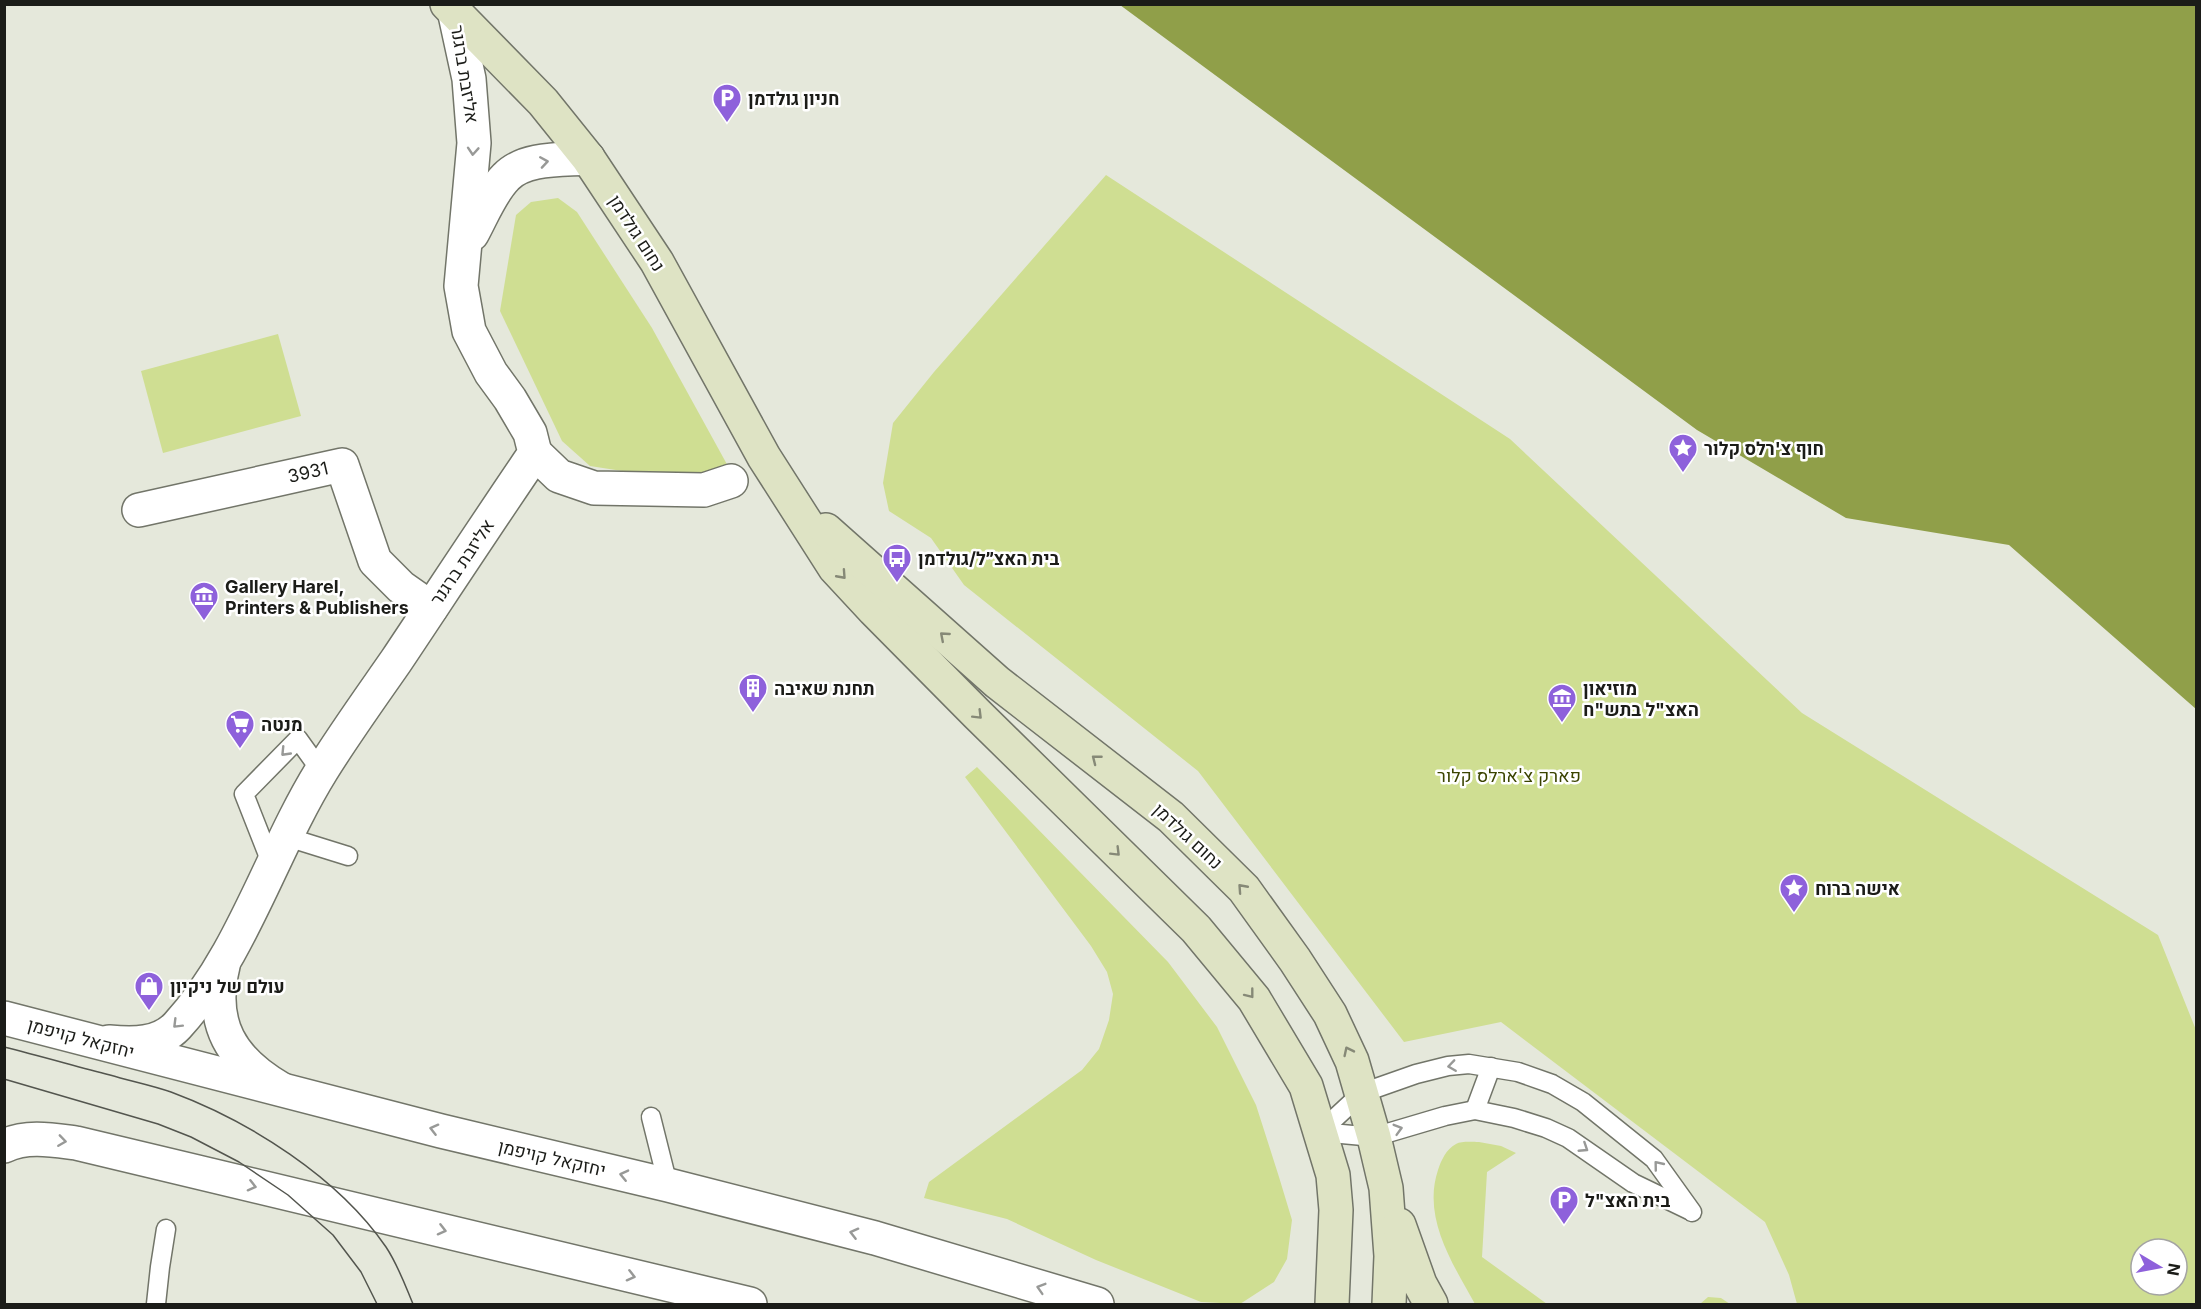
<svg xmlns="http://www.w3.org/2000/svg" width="2201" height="1309" font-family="Inter,Heebo,sans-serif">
<rect width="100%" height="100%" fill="#e5e8db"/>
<g fill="#cfde92" fill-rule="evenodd">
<path d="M1106 175 1510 439 1802 713 2158 935 2196 1030V1304H1797L1789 1275 1765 1222 1501 1022 1404 1042 1198 771 964 585 931 538 889 511 883 483 893 423 934 372ZM2141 1249H2177V1285H2141Z"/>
<polygon points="558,198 577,212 652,328 729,468 692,475 648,475 590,466 562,441 500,311 516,215 531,202"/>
<polygon points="278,334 301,416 163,453 141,371"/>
<polygon points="977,767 1168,962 1217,1027 1256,1105 1279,1177 1292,1220 1287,1259 1274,1282 1240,1304 1201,1302 1096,1260 1007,1219 924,1198 929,1182 1082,1070 1099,1049 1109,1020 1113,994 1107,972 1091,946 965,777"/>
<path d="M1479 1142 1501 1146 1516 1153 1487 1172 1482 1257 1547 1304H1475C1453 1264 1422 1218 1438 1170 1441 1161 1446 1149 1456 1144 1461 1141 1472 1142 1479 1142Z"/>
<polygon points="1708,1297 1721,1298 1730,1304 1700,1304"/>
</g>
<polygon fill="#909f49" points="1120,5 2196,5 2196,709 2009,545 1846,518 1697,430"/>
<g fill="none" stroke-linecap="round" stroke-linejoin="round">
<g stroke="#727569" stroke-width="21">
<g id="service">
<polyline points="287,837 348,856"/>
<polyline points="272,865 244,794 298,739 321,771"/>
<polyline points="1475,1110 1491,1067"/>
<polyline points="651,1117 668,1185"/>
<polyline points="1320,1132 1362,1093 1416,1074 1448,1066 1469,1064 1518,1072 1552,1084 1583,1102 1654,1159 1692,1212"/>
<polyline points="1320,1132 1374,1137 1445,1116 1475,1110 1514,1118 1546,1128 1568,1138 1633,1183 1689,1210"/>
<polyline points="156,1304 160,1267 166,1229"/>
</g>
</g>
<g stroke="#727569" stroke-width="36">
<g id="minor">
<path d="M472 234C482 216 491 192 506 177 525 157 563 160 588 158"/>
<polyline points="535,453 559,476 594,488 704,490 731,481"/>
<polyline points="139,510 342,465 375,561 401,587 431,608"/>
<path d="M223 966C209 1024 231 1060 281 1089"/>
<path d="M109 1042C133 1044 159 1045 177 1026 243 954 271 852 322 770 345 733 371 697 396 661 442 592 488 522 535 453L530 433 510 399 491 373 469 331 461 286 474 143 469 79 454 10"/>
</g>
</g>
<g stroke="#727569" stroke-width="36">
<g id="tertiary">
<polyline points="4,1018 441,1131 668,1185 875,1238 1097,1304"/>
<path d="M4 1146C27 1135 53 1140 76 1143L750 1304"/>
</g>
</g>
<g stroke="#727569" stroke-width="36">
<g id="secondary">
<polyline points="447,4 543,102 588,158 657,262 764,457 835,568 874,610 977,714 1196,929 1254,999 1306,1086 1333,1175 1336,1210 1332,1304"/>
<polyline points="826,530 997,682 1171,817 1244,889 1295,960 1330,1014 1352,1061 1374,1137 1386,1188 1391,1256 1389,1304"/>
<polyline points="1399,1225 1420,1284 1431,1304"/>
</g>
</g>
<use href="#service" stroke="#fff" stroke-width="18"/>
<use href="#minor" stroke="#fff" stroke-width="33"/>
<use href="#tertiary" stroke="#fff" stroke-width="33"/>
<use href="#secondary" stroke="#dee3c4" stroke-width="33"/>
<g stroke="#53554e" stroke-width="1.5">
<path d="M4 1047C40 1056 75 1066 110 1075 130 1081 151 1085 171 1092 249 1121 338 1177 386 1247 398 1265 405 1285 413 1304"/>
<polyline points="4,1079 158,1124 191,1137 239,1162 288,1195 333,1235 361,1272 377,1304"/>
</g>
</g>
<defs><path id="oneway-chevron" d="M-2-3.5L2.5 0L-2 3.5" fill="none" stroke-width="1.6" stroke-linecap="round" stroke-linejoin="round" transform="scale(1.5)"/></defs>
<g stroke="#989997">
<use href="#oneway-chevron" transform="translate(473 151) rotate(94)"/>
<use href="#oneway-chevron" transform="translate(544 162) rotate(-9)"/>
<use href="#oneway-chevron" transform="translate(285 752) rotate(134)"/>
<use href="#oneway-chevron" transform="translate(177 1024) rotate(135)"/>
<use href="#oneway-chevron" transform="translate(1452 1066) rotate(172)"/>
<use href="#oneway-chevron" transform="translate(434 1129) rotate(-166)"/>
<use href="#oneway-chevron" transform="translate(1398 1129) rotate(-16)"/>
<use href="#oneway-chevron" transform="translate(62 1141) rotate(8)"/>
<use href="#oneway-chevron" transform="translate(1584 1148) rotate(33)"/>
<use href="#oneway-chevron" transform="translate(1658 1165) rotate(-129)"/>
<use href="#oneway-chevron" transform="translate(624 1175) rotate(-167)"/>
<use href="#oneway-chevron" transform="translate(252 1186) rotate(14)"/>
<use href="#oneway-chevron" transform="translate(442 1230) rotate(14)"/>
<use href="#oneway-chevron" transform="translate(854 1233) rotate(-166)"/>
<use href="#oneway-chevron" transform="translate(631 1276) rotate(14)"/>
<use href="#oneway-chevron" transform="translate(1041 1288) rotate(-163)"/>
</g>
<g stroke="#868977">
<use href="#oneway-chevron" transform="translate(842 575) rotate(48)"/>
<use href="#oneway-chevron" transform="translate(944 636) rotate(-139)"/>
<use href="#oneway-chevron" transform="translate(978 715) rotate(45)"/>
<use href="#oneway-chevron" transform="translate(1096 759) rotate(-142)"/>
<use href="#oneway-chevron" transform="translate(1116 852) rotate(45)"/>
<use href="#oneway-chevron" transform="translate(1242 888) rotate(-132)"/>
<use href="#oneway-chevron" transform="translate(1250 994) rotate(52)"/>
<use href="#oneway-chevron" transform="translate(1348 1051) rotate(-116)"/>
</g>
<defs>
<g id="parking-pin" transform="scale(1.5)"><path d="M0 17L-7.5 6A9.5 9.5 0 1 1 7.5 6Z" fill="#8e61db" stroke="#fff"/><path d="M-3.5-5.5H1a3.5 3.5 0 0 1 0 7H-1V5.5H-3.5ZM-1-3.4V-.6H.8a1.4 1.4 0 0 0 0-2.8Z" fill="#fff"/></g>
<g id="sight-pin" transform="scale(1.5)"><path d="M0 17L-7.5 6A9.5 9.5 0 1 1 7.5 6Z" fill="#8e61db" stroke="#fff"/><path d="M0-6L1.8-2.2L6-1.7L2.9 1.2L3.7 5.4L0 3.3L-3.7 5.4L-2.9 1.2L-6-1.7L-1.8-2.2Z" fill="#fff"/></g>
<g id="bus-pin" transform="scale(1.5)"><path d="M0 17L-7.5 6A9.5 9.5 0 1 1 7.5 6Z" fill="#8e61db" stroke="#fff"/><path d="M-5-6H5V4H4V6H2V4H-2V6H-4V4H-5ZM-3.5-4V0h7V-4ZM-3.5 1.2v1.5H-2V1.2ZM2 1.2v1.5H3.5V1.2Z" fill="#fff"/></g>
<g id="museum-pin" transform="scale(1.5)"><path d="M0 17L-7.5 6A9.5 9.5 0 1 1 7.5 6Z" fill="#8e61db" stroke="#fff"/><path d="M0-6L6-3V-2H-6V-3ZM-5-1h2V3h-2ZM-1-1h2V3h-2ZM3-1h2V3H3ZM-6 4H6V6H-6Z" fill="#fff"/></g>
<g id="building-pin" transform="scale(1.5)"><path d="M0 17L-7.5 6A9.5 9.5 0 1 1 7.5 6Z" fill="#8e61db" stroke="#fff"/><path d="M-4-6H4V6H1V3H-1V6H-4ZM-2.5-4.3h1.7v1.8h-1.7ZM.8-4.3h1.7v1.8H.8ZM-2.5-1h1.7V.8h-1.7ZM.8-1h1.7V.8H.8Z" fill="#fff"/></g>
<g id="supermarket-pin" transform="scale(1.5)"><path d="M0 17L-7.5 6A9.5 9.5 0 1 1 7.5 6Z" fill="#8e61db" stroke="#fff"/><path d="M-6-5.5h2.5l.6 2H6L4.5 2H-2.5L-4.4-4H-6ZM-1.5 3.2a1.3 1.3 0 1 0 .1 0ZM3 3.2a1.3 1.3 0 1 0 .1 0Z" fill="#fff"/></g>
<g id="shop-pin" transform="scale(1.5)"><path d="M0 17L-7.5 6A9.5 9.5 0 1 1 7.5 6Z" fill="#8e61db" stroke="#fff"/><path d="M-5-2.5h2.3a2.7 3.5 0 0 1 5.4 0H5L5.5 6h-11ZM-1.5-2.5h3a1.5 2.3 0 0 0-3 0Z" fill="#fff"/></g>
</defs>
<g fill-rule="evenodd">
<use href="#parking-pin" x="727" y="98"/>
<use href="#sight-pin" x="1683" y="448"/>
<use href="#bus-pin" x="897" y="558"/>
<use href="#museum-pin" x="204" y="596"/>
<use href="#building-pin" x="753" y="688"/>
<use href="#museum-pin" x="1562" y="698"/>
<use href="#supermarket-pin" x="240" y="724"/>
<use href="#sight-pin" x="1794" y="888"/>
<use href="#shop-pin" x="149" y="986"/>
<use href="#parking-pin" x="1564" y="1200"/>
</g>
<g text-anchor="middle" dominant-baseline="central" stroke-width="5" stroke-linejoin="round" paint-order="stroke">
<g font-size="18" fill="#1b1c18" stroke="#fff">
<text transform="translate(465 74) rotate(81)">אליזבת ברגנר</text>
<text transform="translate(637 233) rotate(57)">נחום גולדמן</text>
<text transform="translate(308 472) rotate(-13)">3931</text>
<text transform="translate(462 562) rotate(-56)">אליזבת ברגנר</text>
<text transform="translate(1188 836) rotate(43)">נחום גולדמן</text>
<text transform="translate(81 1038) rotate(15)">יחזקאל קויפמן</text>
<text transform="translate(552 1158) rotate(13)">יחזקאל קויפמן</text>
</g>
<g font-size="18" font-weight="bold" fill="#1b1c18" stroke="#fff" text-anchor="start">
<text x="748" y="98">חניון גולדמן</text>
<text x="1704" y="448">חוף צ'רלס קלור</text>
<text x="918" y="558">בית האצ״ל/גולדמן</text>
<text x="225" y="586">Gallery Harel,<tspan x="225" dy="21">Printers &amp; Publishers</tspan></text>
<text x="774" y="688">תחנת שאיבה</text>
<text x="1583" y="688">מוזיאון<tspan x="1583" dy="21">האצ"ל בתש"ח</tspan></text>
<text x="261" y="724">מנטה</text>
<text x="1815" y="888">אישה ברוח</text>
<text x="170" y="986">עולם של ניקיון</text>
<text x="1585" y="1200">בית האצ"ל</text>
</g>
<g font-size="18" fill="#3b4400" stroke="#fff">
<text x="1509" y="775">פארק צ'ארלס קלור</text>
</g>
</g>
<rect width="2201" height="1309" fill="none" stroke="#1b1c18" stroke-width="12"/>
<g transform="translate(2159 1267) rotate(100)"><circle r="28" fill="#ffffff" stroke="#a4a4a3" stroke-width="1.5"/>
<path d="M0-4.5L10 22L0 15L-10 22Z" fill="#8e61db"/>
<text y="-9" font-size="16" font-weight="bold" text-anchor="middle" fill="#1b1c18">N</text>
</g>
</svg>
